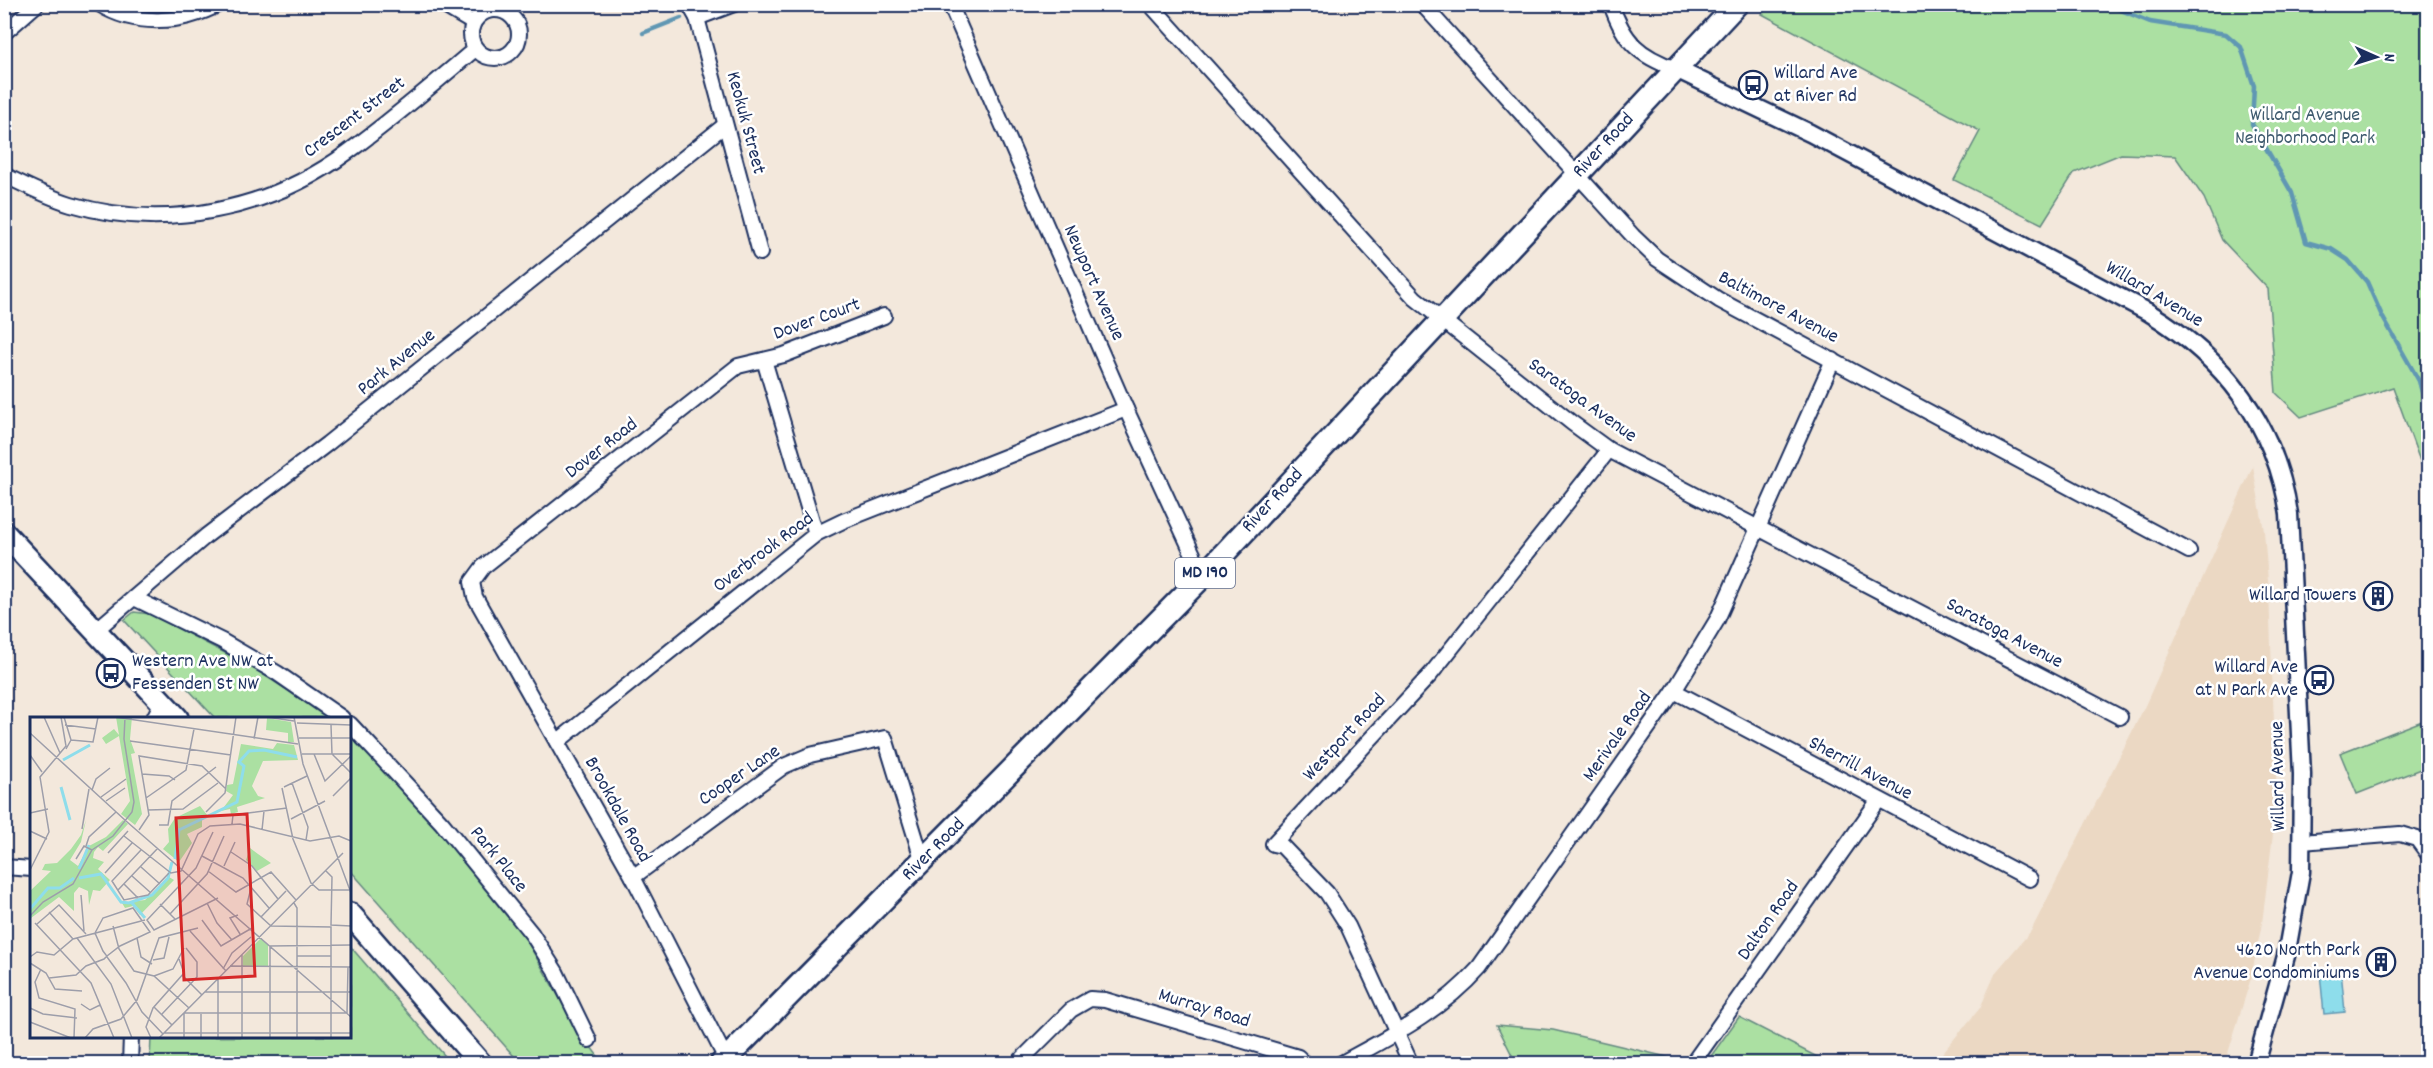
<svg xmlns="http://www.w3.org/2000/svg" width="2433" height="1068" font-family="Dekko,sans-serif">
<rect width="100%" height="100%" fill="#f3e8dc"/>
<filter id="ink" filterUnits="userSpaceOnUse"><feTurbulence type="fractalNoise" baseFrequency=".0167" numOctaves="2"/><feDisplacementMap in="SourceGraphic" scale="12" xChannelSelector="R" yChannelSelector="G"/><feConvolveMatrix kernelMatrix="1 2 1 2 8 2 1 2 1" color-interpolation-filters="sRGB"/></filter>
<g filter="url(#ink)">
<polygon fill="#ebd8c3" points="2253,466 2264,531 2269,593 2277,802 2262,923 2251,978 2225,1063 1936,1063 1939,1057 1980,1008 1996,972 2031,931 2143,710"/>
<g fill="#abe0a2" stroke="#638880" stroke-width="1.5">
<polygon points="1771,4 2428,5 2428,483 2393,387 2301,417 2276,393 2268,289 2222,240 2204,198 2175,156 2121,154 2074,173 2042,224 1954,180 1980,131 1762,14"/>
<polygon points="134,612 150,614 250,666 331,718 215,718 124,620"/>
<polygon points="2422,721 2428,738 2428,766 2357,794 2340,753"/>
<polygon points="350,731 429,816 521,931 576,1027 603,1063 520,1063 350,870"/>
<polygon points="350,946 451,1063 150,1063 151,1037 350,1036"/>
<polygon points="1739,1017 1821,1059 1830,1063 1706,1063"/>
<polygon points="1497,1025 1553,1030 1684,1061 1682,1064 1516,1063"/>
</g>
<polygon fill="#8eddeb" stroke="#6097b3" stroke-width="1.5" points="2341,971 2345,1012 2324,1014 2320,973"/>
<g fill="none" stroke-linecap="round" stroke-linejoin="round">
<g stroke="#6097b3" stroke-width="4.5">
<polyline points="2106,4 2150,22 2226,34 2241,47 2254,86 2252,124 2292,193 2306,242 2331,249 2348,260 2367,282 2382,316 2419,381 2428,415"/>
<polyline points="643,33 681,18"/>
</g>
<g stroke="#1b2f5e" stroke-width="18">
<g id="minor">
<path d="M99 4C135 27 182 24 219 4"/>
<polyline points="441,4 473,23"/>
<polyline points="689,4 697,18 760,253"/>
<polyline points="950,4 1126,409 1203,576"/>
<polyline points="1150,4 1415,298 1572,423 1609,450 2120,717"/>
<polyline points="1422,4 1633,236 1657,259 1719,300 2189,551"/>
<path d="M1611 4C1624 42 1639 56 1676 69"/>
<circle cx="495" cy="34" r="24"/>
<polyline points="697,18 734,4"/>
<polyline points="4,33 37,4"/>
<path d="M4 175C26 186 48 197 71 204 165 232 270 210 348 152 392 120 434 84 475 49"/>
<polyline points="764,360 816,534"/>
<polyline points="134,598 222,641 277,673 342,718"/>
<polyline points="95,631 206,536 327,444 725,125"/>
<polyline points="1674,691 2030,879"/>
<polyline points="154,718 162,702"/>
<polyline points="350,724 442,823 532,934 556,972 589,1040"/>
<polyline points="557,742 816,534 843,521 1126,409"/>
<polyline points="2302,842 2400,834 2417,839 2428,854"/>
<polyline points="4,867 32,869"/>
<polyline points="633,877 784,766 810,755 885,738 923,862"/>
<polyline points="726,1059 633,877 475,597 472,582 483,567 738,366 784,355 884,316"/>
<polyline points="130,1064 131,1036"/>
<polyline points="1017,1064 1071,1010 1090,999 1105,1000 1298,1057 1305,1064"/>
<path d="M1340 1064C1391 1036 1440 1012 1479 968L1674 691 1717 620 1833 360"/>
<polyline points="1411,1064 1348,926 1327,893 1282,846 1273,844 1431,674 1609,450"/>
<polyline points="1692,1064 1878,801"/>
</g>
</g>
<g stroke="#1b2f5e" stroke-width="21">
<path id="tertiary" d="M1676 69 1810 133 2148 312C2224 358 2276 425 2289 514L2302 774 2301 872 2286 956 2256 1064"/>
</g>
<g stroke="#1b2f5e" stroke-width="26">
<g id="primary">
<polyline points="4,533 177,718"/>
<polyline points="350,914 481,1064"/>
<polyline points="721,1064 1203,576 1737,4"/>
</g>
</g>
<use href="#minor" stroke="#fff" stroke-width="14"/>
<use href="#tertiary" stroke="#fff" stroke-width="16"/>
<use href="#primary" stroke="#fff" stroke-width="21"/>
</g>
</g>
<defs>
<g id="bus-ring" transform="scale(1.5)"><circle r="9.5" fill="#fff" stroke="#1b2f5e" stroke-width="1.5"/><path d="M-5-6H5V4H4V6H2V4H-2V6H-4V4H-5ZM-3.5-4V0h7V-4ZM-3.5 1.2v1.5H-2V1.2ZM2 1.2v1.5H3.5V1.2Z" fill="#1b2f5e"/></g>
<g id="building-ring" transform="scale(1.5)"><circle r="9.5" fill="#fff" stroke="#1b2f5e" stroke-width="1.5"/><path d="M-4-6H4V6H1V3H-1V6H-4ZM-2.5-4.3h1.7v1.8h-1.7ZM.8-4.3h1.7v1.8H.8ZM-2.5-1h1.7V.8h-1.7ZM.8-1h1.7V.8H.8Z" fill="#1b2f5e"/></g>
</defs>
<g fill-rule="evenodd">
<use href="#bus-ring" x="1753" y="85"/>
<use href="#building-ring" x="2378" y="596"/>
<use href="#bus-ring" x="111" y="673"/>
<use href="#bus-ring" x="2319" y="680"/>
<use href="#building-ring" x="2381" y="962"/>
</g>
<g text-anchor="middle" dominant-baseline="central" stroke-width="5" stroke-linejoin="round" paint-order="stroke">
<rect fill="#fff" stroke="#5f6d8e" stroke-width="1.5" x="1175" y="558" width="60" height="30" rx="4.5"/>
<g font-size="18" font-weight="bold" fill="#1b2f5e">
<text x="1205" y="573">MD 190</text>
</g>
<g font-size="20" fill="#1b2f5e" stroke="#fff" text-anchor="end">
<text x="1774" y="74" text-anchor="start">Willard Ave<tspan x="1774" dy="23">at River Rd</tspan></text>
<text x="2357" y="596">Willard Towers</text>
<text x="132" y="662" text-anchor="start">Western Ave NW at<tspan x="132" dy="23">Fessenden St NW</tspan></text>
<text x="2298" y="668">Willard Ave<tspan x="2298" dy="23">at N Park Ave</tspan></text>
<text x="2360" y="951">4620 North Park<tspan x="2360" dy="23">Avenue Condominiums</tspan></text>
</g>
<g font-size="20" fill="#3f5b6f" stroke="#fff">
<text x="2305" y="116">Willard Avenue<tspan x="2305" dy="23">Neighborhood Park</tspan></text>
</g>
<g font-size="20" fill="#1b2f5e" stroke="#fff">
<text transform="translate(355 118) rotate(-37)">Crescent Street</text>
<text transform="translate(745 123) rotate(75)">Keokuk Street</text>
<text transform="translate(1604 146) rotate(-47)">River Road</text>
<text transform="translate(1093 283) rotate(66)">Newport Avenue</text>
<text transform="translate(2154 295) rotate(31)">Willard Avenue</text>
<text transform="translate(1778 308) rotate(28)">Baltimore Avenue</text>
<text transform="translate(817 320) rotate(-20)">Dover Court</text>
<text transform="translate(397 363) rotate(-39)">Park Avenue</text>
<text transform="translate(1582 401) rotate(36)">Saratoga Avenue</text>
<text transform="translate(602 449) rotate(-38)">Dover Road</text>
<text transform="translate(1273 501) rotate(-47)">River Road</text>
<text transform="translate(764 553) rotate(-37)">Overbrook Road</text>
<text transform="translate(2004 634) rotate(28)">Saratoga Avenue</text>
<text transform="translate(1618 737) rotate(-55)">Merivale Road</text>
<text transform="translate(1345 738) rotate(-47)">Westport Road</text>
<text transform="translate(1860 769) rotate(28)">Sherrill Avenue</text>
<text transform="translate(740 776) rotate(-34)">Cooper Lane</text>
<text transform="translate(2279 776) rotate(-91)">Willard Avenue</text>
<text transform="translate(617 810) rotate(61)">Brookdale Road</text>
<text transform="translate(934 850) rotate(-45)">River Road</text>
<text transform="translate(498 860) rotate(51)">Park Place</text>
<text transform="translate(1769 921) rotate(-55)">Dalton Road</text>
<text transform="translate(1204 1009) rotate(17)">Murray Road</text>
</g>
</g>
<g transform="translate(30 717)">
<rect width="321" height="321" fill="#f3e8dc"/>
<path d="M86 0H102L100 22 105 36 101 37 112 97 105 108 91 97 100 84 89 19 76 27 72 21 84 12 89 18ZM237 1 261 5 264 25H258V16L236 13ZM247 26 264 28 268 43 233 44 222 69 228 79 235 81 207 90 208 95 201 97 200 92 191 94 203 78 196 74 197 68 203 67 211 27 243 32ZM170 89 178 99 172 102V110L157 117 162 126 149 145 133 132 139 125 138 112 145 101ZM56 103 51 125 40 143 48 149 59 129 76 120 93 103 98 107 73 134 68 130 64 135 63 141 74 145 68 152 80 163 70 174 63 173 59 188 58 174 49 170 44 176V194L29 180 1 201 0 174 21 154 12 153 15 147 27 146 41 132 51 118ZM220 131 228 137 241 146 227 154 216 143ZM139 160 144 163 110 198 103 189 95 191 92 186 115 183ZM231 221 238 228V249H213V239Z" fill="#abe0a2"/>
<path fill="none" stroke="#8eddeb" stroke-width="3" d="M33 43 60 28M31 70 40 103M145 142 149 113 207 85 214 49 209 45 219 34 234 33 267 40M49 152 59 128M49 161 71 157 91 185 99 186 122 178 138 161 142 145M102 186 115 201M0 192 18 171H30L44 161"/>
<path fill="none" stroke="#9d9eaa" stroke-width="1.5" d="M14 0 30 36M34 0 41 23 36 32M85 0 268 27M236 0 264 4M264 0 273 47 321 176M267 6 321 8M35 8 66 12M301 8 302 37 321 56M0 16 96 104M269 21H321M224 22 228 0M41 23 63 25 68 0M100 24 201 38M272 37H321M284 37 295 64 321 39M0 38 12 55M112 57 139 59 145 63M262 66 278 110 276 123M254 70 277 59M252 71 263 122 281 166 289 173H319M62 73 66 62 80 51M303 79 321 61M71 80 96 62M116 81 156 53 164 12M76 84 95 71M118 93 153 92 188 66M176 95 195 76 206 0M0 96 18 92M261 102 295 84M96 104 321 300M202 107 203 98 257 91M129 108H138L142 84 186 50M52 112 59 72M109 113 119 98 109 39 172 49 196 72M232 113 234 94M0 114 17 122M183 115 166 151 117 203 124 213 188 181M94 119 141 156 151 154 168 117 180 109 210 107 280 124 309 119 321 124M56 129 59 120 86 95M111 133 82 164 94 183 118 178 139 156M201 135 222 149 248 182M78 136 98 114M172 139 213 161 239 191M46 142 54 129 62 133M194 149 205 125M111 150 130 167M0 153 19 115 10 60 36 29 31 0M178 154 206 175 241 155 266 183M296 154 302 160 301 208 321 209M75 156 102 126M102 159 121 176M94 167 108 181M221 171 217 187 241 209 301 210V321M88 173 128 131M51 178 54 214M177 186 187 206 202 223M264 186 267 191V321M130 187 145 202M19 195 43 222M140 197 177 157 194 119M208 198 200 201 210 217M0 199 13 185 43 167 62 133 83 119 102 95 104 85 94 22 95 0M231 200 256 174M172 203 191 229 222 211M5 206 34 237M7 207 29 188 56 217M83 209 89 232 104 254 124 259 159 291M160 214 196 254M47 221 81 267 102 321M107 221 111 240 122 247M33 236 61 266 84 321M212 238V321M267 239H301M0 240 7 235 24 238 43 222 115 203M123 243 134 241 139 220M0 246 16 256 25 272 52 274M200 249 321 250M11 252 5 265 9 281 45 292 44 321M193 252 202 236 221 220M152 258 172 278M124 259 143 252 154 231M19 261 46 258 56 249 74 242 77 239 90 229 120 215 103 191 73 201 65 216 73 234 76 238 77 239V240L96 266 112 295 133 317M175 275H321M51 287 60 293 70 288M124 290 142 308M0 291 13 297 47 301M132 297 167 260V245L156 231M171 297V321M0 305 41 321M134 316H321M55 321 63 312 91 302 107 283 129 221 168 211M121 321 116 310 123 291 154 256 149 242M129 321 313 136M154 321V296H317L318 250M188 321V262M240 321V229L321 228"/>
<path fill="#d62828" fill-opacity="0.15" stroke="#d62828" stroke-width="3" d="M217 97 225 259 154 263 146 101Z"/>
<rect width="321" height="321" fill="none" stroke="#1b2f5e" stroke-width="3"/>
</g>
<rect width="2433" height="1068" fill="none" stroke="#fff" stroke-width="24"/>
<rect x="12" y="12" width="2409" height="1044" fill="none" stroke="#1b2f5e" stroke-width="2" filter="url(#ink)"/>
<g transform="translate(2376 57) rotate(93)" stroke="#ffffff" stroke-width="4.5" paint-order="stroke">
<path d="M0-4.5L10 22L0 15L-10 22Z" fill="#1b2f5e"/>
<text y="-9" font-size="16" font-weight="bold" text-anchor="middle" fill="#1b2f5e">N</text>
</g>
</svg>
